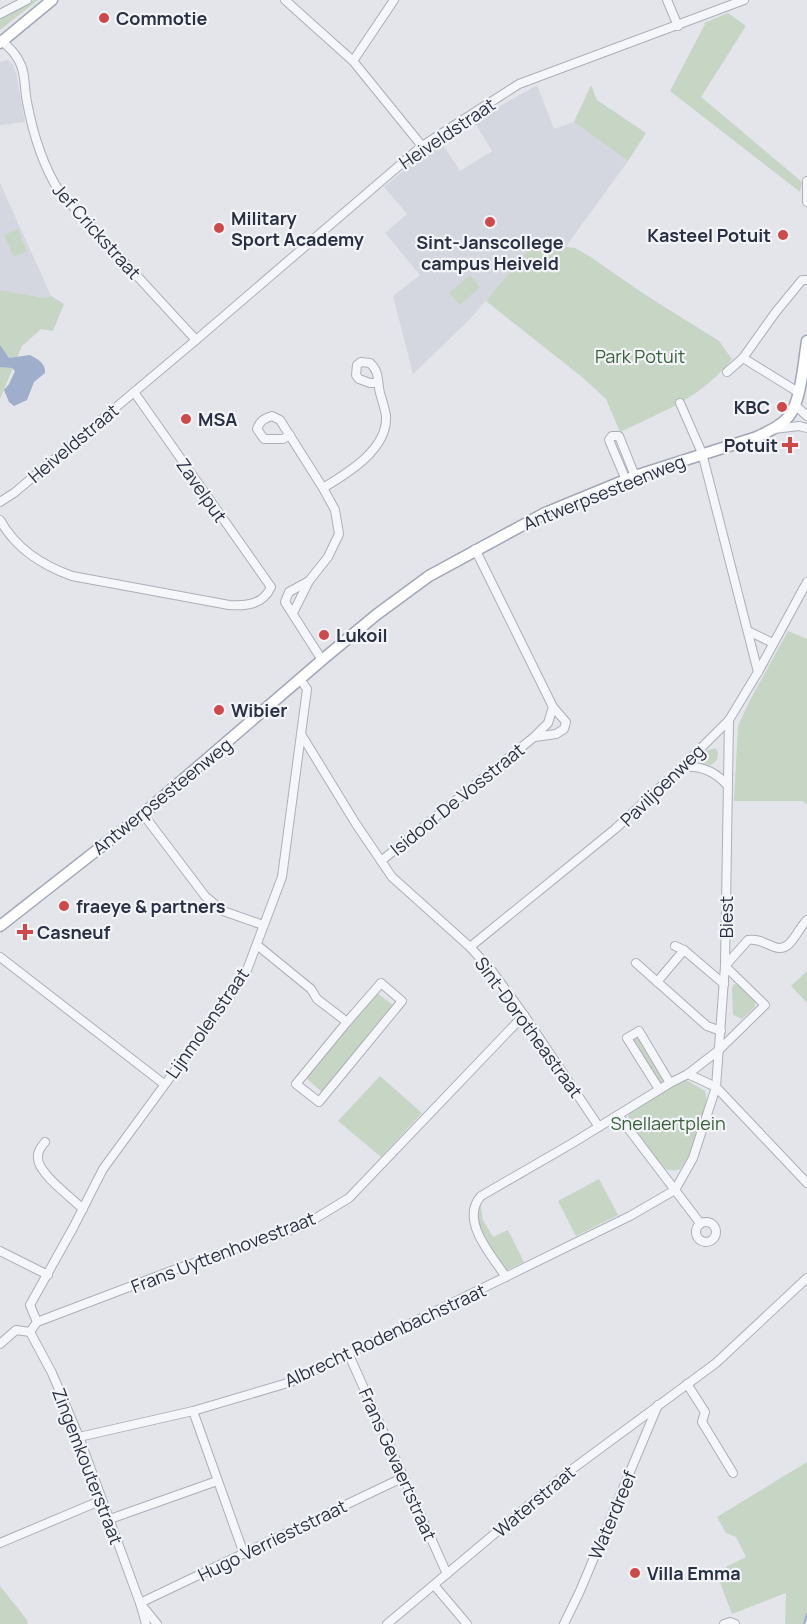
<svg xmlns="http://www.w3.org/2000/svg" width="807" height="1624" font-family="Manrope,sans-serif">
<rect width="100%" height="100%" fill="#e3e5eb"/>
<g fill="#d5d7e0">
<polygon points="8,60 13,65 16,73 25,122 0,125 0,62"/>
<polygon points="537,85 554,129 574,122 628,161 562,252 492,294 469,320 413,374 393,296 420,275 385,233 407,214 384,187 426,152 441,142 460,171 492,151 474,121"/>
<polygon points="0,183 51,296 46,298 0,290"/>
</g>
<g fill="#c6d5c4">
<polygon points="31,0 38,0 0,30 0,17"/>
<polygon points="728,13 746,26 701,97 802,182 800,192 670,91 705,24 704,23"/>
<polygon points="591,85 597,100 646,133 628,161 574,122"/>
<polygon points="18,229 27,251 14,257 4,235"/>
<path d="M537 240 562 252 566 247 575 248 592 258 644 294 719 341 732 359C701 398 664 411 620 432L606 399 582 377 486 301Z"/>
<polygon points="470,275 480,287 460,305 449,293"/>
<polygon points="0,290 46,298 51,296 64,304 53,331 41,329 22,346 0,399"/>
<polygon points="788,631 807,639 807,805 803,801 734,801 738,726 750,700"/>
<polygon points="715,748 718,752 717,760 711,765 705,764 703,761 706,751"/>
<polygon points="807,971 807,1003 791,986"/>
<polygon points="734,984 738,985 755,1002 755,1007 742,1019 733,1015 732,988"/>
<polygon points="376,992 394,1006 323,1093 305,1077"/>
<polygon points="638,1035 665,1080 659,1084 632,1038"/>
<polygon points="380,1076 422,1113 381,1157 338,1121"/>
<path d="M686 1080 705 1091C711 1112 693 1152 680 1169 675 1171 667 1171 662 1167 653 1161 629 1127 628 1116L632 1110 679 1081Z"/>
<polygon points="599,1179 618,1215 576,1236 558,1201"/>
<path d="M480 1202 483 1220 493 1237 508 1230 524 1262 505 1271C493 1252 470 1226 480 1202Z"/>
<polygon points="807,1462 807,1619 805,1624 785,1624 786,1593 732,1614 716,1572 746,1557 736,1537 726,1533 717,1517"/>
<polygon points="0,1586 27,1620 28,1624 0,1624"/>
</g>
<path fill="#9eaecb" d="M0 345 9 358 30 355C37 359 46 363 45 373L34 382 27 400 14 406 9 402 4 390 9 384 15 371 12 368 0 367Z"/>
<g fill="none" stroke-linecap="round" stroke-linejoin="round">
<polyline stroke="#9eaecb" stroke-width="2" points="804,1624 807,1614"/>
<g stroke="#acafb9" stroke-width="10">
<g id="minor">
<polyline points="285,0 353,61 422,146"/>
<polyline points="667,0 678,26"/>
<polyline points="0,14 27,0"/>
<path d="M0 40C7 45 15 53 19 61 26 72 24 89 27 102 33 134 42 164 59 191L196 340"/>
<polyline points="353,61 394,0"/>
<polyline points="807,181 807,202"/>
<polyline points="743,358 798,392"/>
<polyline points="727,372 743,358 775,313 802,280 807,280"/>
<polyline points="680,403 702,453 758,672"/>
<polyline points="795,405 807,416"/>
<polyline points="774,429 799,426 807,428"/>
<path d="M290 435 283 439H264L257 429C260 421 263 419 272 416L280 420 323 488 335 510 339 534 328 557 309 581 293 613"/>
<polyline points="626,480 609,440 612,436 619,436 635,476"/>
<path d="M323 488C348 473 388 449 386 416 385 409 382 400 380 393 377 381 380 372 370 363L361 362 357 365 356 375 359 379 370 383H377"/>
<polyline points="0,502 14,493 196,340 422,146 519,84 744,0"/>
<path d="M0 520C16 549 42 565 72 576L229 605C246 606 263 605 271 587L134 392"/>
<polyline points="309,581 289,592 285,602 322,660"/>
<polyline points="748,631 773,643"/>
<polyline points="301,734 356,824 392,877 470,947 492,971 524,1015 599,1127"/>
<polyline points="535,737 556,734 564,729 566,722 553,707"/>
<path d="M682 767C701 765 715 771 727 785"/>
<polyline points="143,814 205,896 223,911 263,925"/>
<polyline points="381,861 534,737 548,723 553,707 475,549"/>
<polyline points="257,945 311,989 317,999 347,1022 296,1084 319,1102 402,1001 381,983 347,1022"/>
<polyline points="675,946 684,950 724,984"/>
<polyline points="470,947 615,829 682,767 729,720 758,672 807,582"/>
<polyline points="0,957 164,1084"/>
<polyline points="636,963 707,1026 721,1031"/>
<polyline points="657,982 684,950"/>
<polyline points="688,1074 716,1087 807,1183"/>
<polyline points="659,1089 627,1038 639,1031 670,1083"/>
<polyline points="618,1115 700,1223"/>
<path d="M45 1142C41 1147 37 1152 38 1159 39 1174 72 1198 83 1209"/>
<polyline points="675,1190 693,1158 716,1087 725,966 729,720"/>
<circle cx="706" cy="1232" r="10"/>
<polyline points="0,1251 48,1275"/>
<path d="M506 1277C492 1256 459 1220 481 1196L571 1144 670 1083 688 1074 719 1050 765 1005 725 966 748 940C766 937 776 956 789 944 796 937 800 927 807 920"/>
<polyline points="37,1322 30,1305 73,1228 103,1169 234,990 247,970 282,877 307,689 300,679"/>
<polyline points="30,1332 37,1322 179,1268 303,1226 349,1198 524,1015"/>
<polyline points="30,1332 52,1373 79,1437 140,1603 157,1624"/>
<polyline points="0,1344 16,1330 30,1332"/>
<polyline points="349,1355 447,1574"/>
<polyline points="687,1384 705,1412 702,1422 733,1473"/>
<polyline points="193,1411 244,1554"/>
<polyline points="79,1437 193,1411 291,1382 630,1216 675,1190"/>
<polyline points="110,1519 217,1481"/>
<polyline points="0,1543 102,1500"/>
<polyline points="434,1585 467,1624"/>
<polyline points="146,1624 140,1603 404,1477"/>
<polyline points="387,1624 567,1473 716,1363 807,1278"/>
<polyline points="564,1624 580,1591 658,1405"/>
<polyline points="724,1624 730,1622 735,1624"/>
</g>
</g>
<g stroke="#a2a7b7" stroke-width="13">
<g id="major">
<polyline points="0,43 52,0"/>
<path d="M0 926 143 814 322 660 376 615 429 576 545 513 635 476 757 437C769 431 781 426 789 416 801 402 804 359 807 341"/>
</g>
</g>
<use href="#minor" stroke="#f5f6f9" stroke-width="8"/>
<use href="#major" stroke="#fff" stroke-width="10"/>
</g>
<g fill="#cf494b" stroke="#f2f4f8" stroke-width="2">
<circle cx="104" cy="18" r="6"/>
<circle cx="490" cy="222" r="6"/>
<circle cx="219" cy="228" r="6"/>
<circle cx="783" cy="235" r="6"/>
<circle cx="782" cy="407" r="6"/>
<circle cx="186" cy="419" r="6"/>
<path d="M787 436h6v6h6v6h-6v6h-6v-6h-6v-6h6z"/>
<circle cx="324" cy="635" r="6"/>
<circle cx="219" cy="710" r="6"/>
<circle cx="64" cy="906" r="6"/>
<path d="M22 923h6v6h6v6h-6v6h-6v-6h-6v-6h6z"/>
<circle cx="635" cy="1573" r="6"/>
</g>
<g text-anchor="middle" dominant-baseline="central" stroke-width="4.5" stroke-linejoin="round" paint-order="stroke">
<g font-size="18" font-weight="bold" fill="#2a3043" stroke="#f2f4f8" text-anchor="start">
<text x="116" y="18">Commotie</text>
<text x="231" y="218">Military<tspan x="231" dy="21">Sport Academy</tspan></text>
<text x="771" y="235" text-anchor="end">Kasteel Potuit</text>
<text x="490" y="242" text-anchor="middle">Sint-Janscollege<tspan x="490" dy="21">campus Heiveld</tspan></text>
<text x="770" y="407" text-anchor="end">KBC</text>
<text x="198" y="419">MSA</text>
<text x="778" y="445" text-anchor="end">Potuit</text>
<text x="336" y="635">Lukoil</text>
<text x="231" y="710">Wibier</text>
<text x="76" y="906">fraeye &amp; partners</text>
<text x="37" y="932">Casneuf</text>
<text x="647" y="1573">Villa Emma</text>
</g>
<g font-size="18" fill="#2a3043" stroke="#f2f4f8">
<text transform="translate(447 133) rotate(-34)">Heiveldstraat</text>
<text transform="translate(97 231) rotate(48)">Jef Crickstraat</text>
<text transform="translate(73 443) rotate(-40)">Heiveldstraat</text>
<text transform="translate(202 490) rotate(55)">Zavelput</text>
<text transform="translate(604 492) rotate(-22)">Antwerpsesteenweg</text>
<text transform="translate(662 785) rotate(-44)">Paviljoenweg</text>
<text transform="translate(162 796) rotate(-39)">Antwerpsesteenweg</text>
<text transform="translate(457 799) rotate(-39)">Isidoor De Vosstraat</text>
<text transform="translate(726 917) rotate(-90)">Biest</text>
<text transform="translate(207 1023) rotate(-55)">Lijnmolenstraat</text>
<text transform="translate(529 1027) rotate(54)">Sint-Dorotheastraat</text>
<text transform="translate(223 1252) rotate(-21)">Frans Uyttenhovestraat</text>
<text transform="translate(385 1335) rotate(-25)">Albrecht Rodenbachstraat</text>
<text transform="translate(398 1464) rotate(66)">Frans Gevaertstraat</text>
<text transform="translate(88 1466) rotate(69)">Zingemkouterstraat</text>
<text transform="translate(534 1501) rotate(-40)">Waterstraat</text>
<text transform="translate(612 1515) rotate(-67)">Waterdreef</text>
<text transform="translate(272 1540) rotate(-26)">Hugo Verrieststraat</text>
</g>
<g font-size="18" fill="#3a5f38" stroke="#f2f4f8">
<text x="640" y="356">Park Potuit</text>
<text x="668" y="1123">Snellaertplein</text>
</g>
</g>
</svg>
